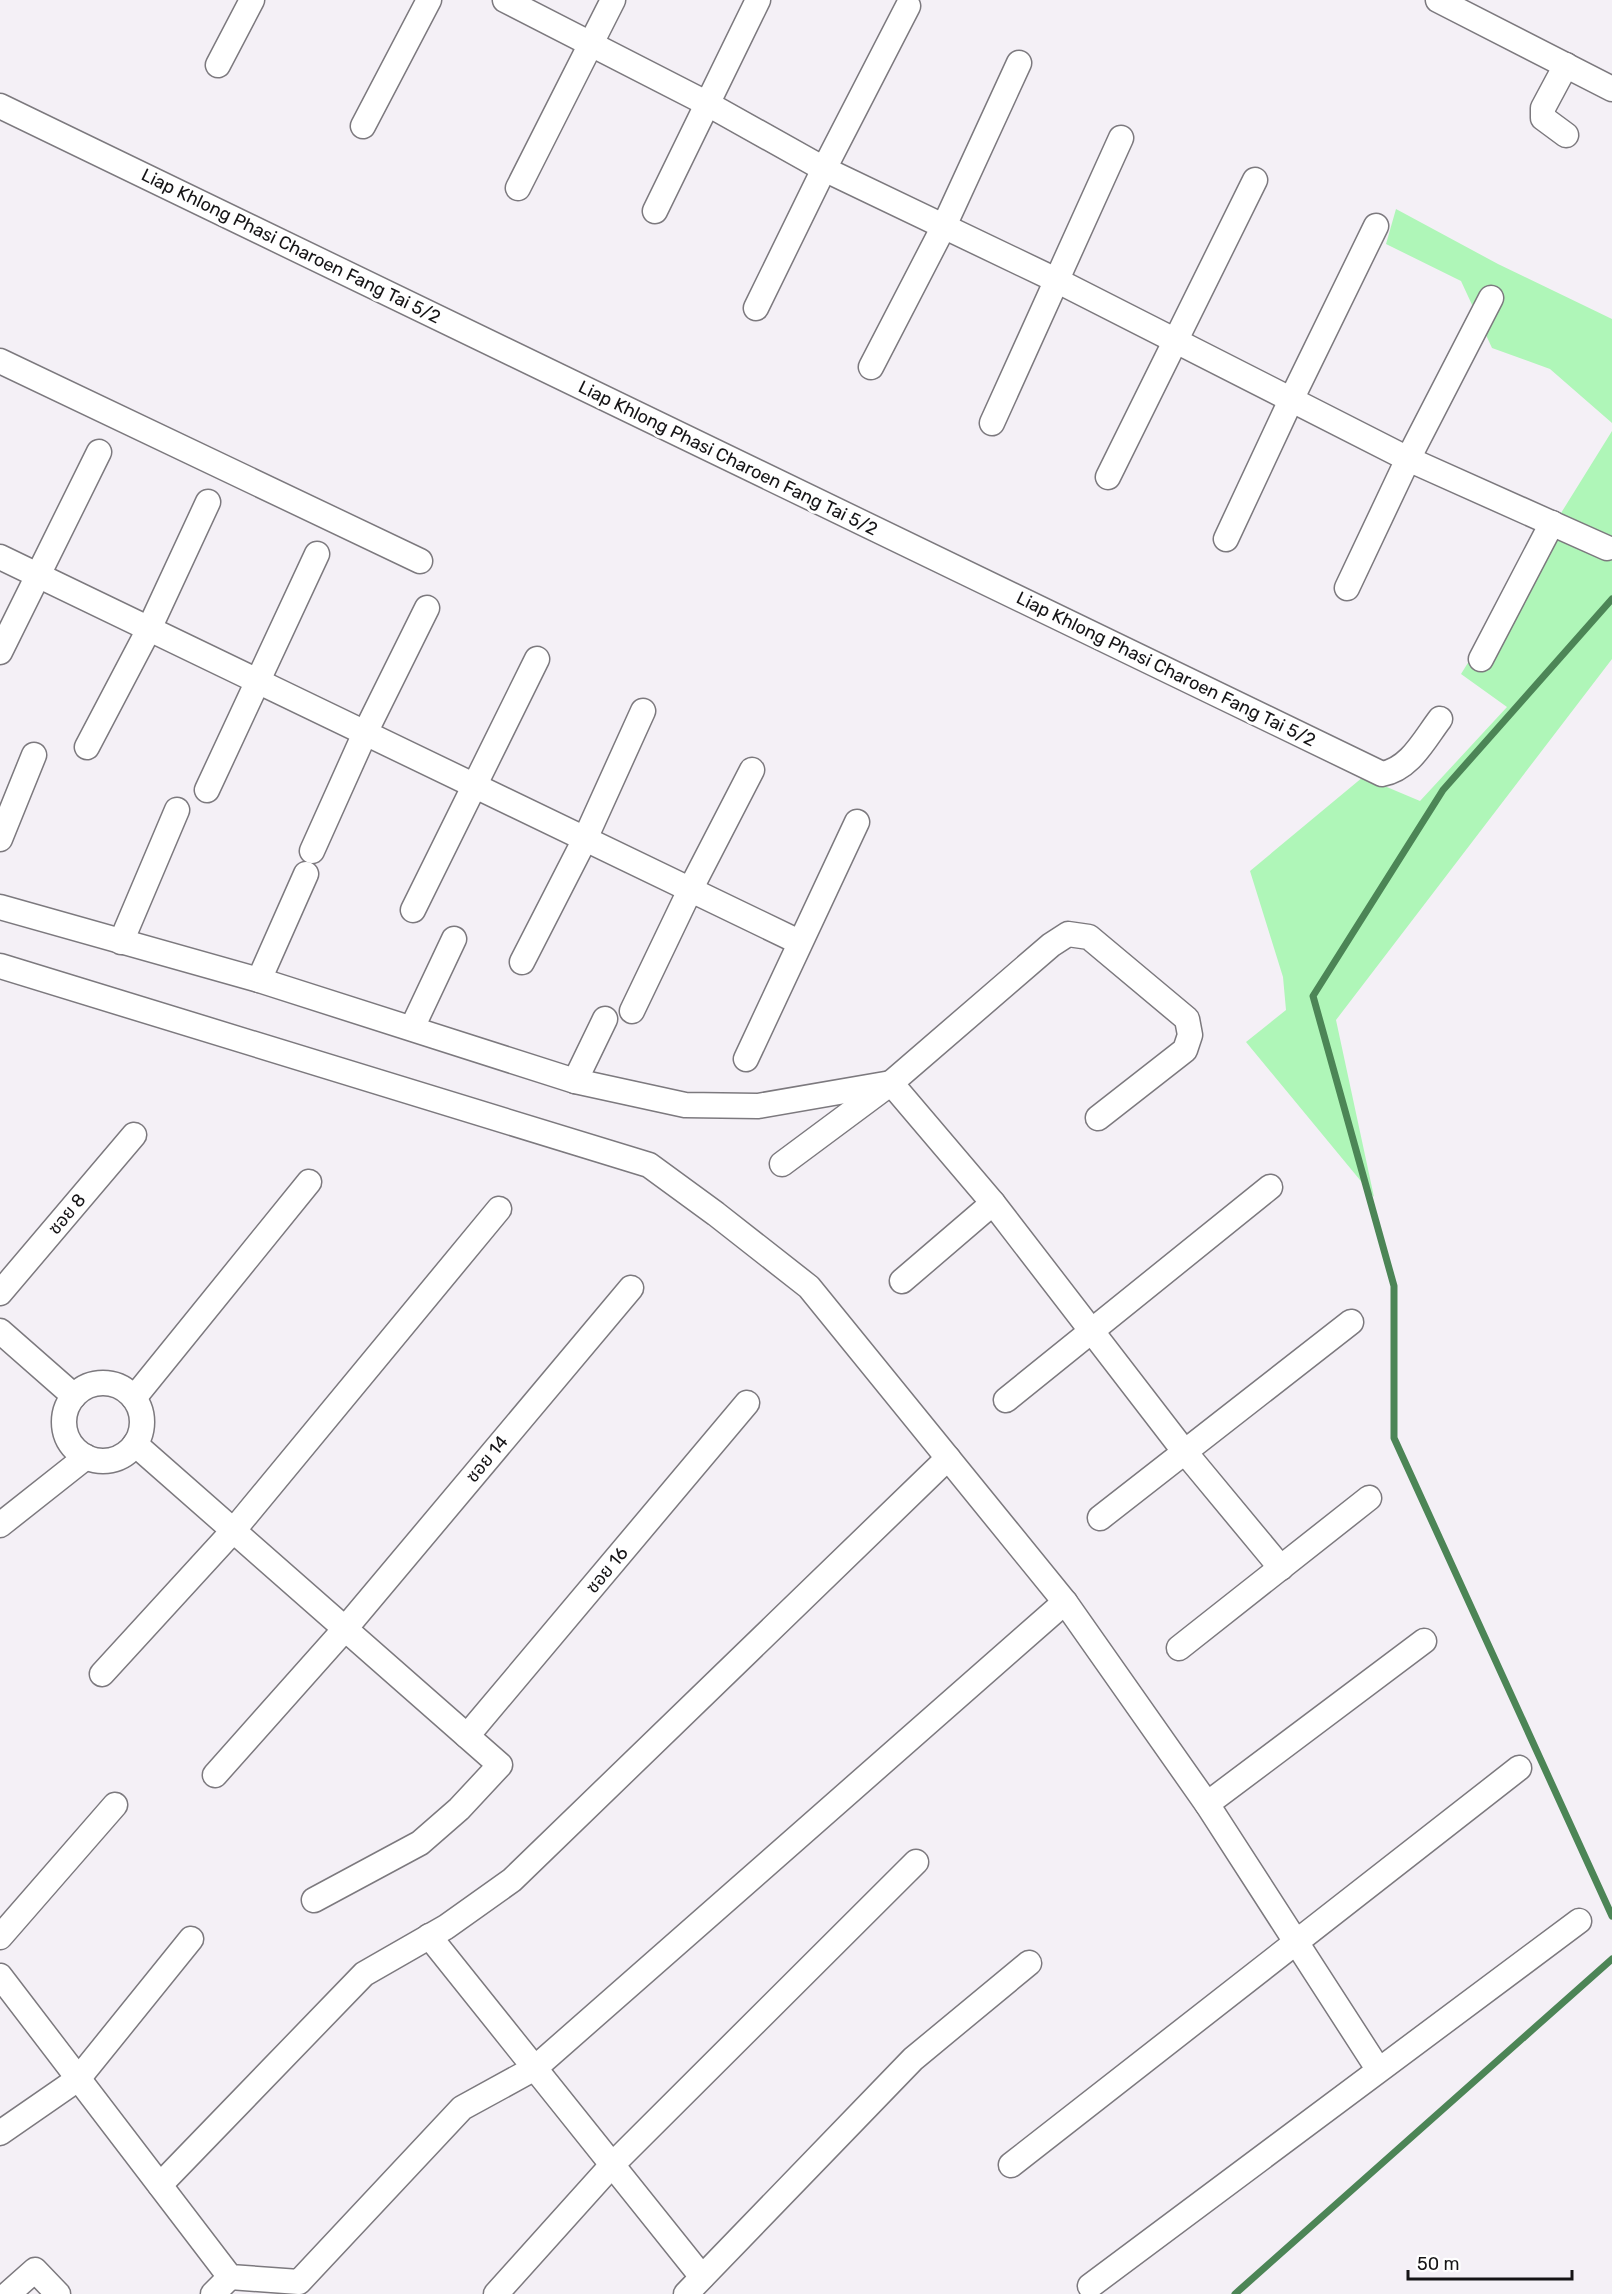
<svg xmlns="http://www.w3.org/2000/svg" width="1612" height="2294" font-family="Rubik,'Noto Sans Thai',sans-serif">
<rect width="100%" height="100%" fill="#f4f0f6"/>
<g fill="#aff6b8">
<polygon points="1396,209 1498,264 1612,319 1612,423 1550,369 1492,348 1461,281 1386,244"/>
<polygon points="1612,431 1612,659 1336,1020 1374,1197 1246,1042 1286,1010 1283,977 1250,871 1363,777 1420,801 1507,707 1461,674"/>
</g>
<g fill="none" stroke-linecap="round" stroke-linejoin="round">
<g stroke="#4c8556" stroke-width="7">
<polyline points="1612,599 1443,790 1313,996 1394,1286 1394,1438 1612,1916"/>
<polyline points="1235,2294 1612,1959"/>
</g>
<g stroke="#7c797e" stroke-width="27">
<g id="minor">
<polyline points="505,0 706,103 824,169 1058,281 1408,459 1607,548"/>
<polyline points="1438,0 1612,89"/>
<polyline points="218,65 252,0"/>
<path d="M0 106 1382 774C1410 769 1424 740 1440 719"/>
<polyline points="363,126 429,0"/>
<polyline points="1566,135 1543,118 1543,108 1566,65"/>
<polyline points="518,188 613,0"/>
<polyline points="655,211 758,0"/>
<polyline points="756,308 824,169 908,6"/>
<polyline points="0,361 420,561"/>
<polyline points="871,367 944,226 1019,63"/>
<polyline points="992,423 1121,138"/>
<polyline points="1108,477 1255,180"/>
<polyline points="1226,539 1291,400 1376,226"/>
<polyline points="0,557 799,942"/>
<polyline points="1347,588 1408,459 1491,298"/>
<polyline points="0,652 99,452"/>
<polyline points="1481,659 1552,523"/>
<polyline points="87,747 149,629 208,502"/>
<polyline points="207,790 317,554"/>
<polyline points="0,839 34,755"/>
<polyline points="312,851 365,733 427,608"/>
<polyline points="0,907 259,980 575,1081 685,1105 758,1106 891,1083 993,1203 1184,1451 1281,1568"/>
<polyline points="413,910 537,659"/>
<polyline points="121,942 177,810"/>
<polyline points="522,962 585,839 643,711"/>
<polyline points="0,966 649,1165 716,1214 809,1287 1065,1602 1207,1804 1378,2069"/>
<polyline points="259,980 306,874"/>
<polyline points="632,1011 690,890 752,770"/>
<polyline points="412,1028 454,939"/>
<polyline points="746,1059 857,822"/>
<polyline points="575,1081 605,1019"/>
<polyline points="782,1164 891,1083 1051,945 1068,934 1089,937 1187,1019 1190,1035 1185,1050 1098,1118"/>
<polyline points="902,1281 993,1203"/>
<polyline points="0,1293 134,1135"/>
<polyline points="0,1331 74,1396"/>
<circle cx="103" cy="1422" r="39"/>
<polyline points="134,1398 309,1182"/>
<polyline points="1006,1400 1270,1187"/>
<polyline points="135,1444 500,1765 459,1809 420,1843 314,1900"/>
<polyline points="1100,1518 1351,1322"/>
<polyline points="0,1525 86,1457"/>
<polyline points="1179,1648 1369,1498"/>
<polyline points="102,1674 233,1531 499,1209"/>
<polyline points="467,1736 747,1403"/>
<polyline points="215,1775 344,1630 631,1288"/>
<polyline points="1207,1804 1424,1641"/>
<polyline points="429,1936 702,2277"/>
<polyline points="0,1937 115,1805"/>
<polyline points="0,1976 230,2277 299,2282 462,2108 535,2068 1065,1602"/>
<polyline points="0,2133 78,2079 191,1939"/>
<polyline points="1011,2165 1519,1768"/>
<polyline points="160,2185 364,1974 446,1927 512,1880 948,1458"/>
<polyline points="1090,2286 1579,1921"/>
<polyline points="8,2294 35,2270 58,2294"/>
<polyline points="213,2294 230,2277"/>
<polyline points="496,2294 612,2165 916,1862"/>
<polyline points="686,2294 913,2059 1029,1963"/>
</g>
</g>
<use href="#minor" stroke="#fff" stroke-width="24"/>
</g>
<g text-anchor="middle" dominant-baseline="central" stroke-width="6" stroke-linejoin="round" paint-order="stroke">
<g font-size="18" fill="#151416" stroke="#fff">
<text transform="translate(291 246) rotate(26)">Liap Khlong Phasi Charoen Fang Tai 5/2</text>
<text transform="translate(728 458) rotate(26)">Liap Khlong Phasi Charoen Fang Tai 5/2</text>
<text transform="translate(1166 669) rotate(26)">Liap Khlong Phasi Charoen Fang Tai 5/2</text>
<text transform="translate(67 1214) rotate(-50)">ซอย 8</text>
<text transform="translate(487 1459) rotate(-50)">ซอย 14</text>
<text transform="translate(607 1570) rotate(-50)">ซอย 16</text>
</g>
</g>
<path d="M1408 2270v9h164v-9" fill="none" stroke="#151416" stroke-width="3"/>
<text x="1417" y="2270" font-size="18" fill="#151416" stroke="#ffffff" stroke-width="4.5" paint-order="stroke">50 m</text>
</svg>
